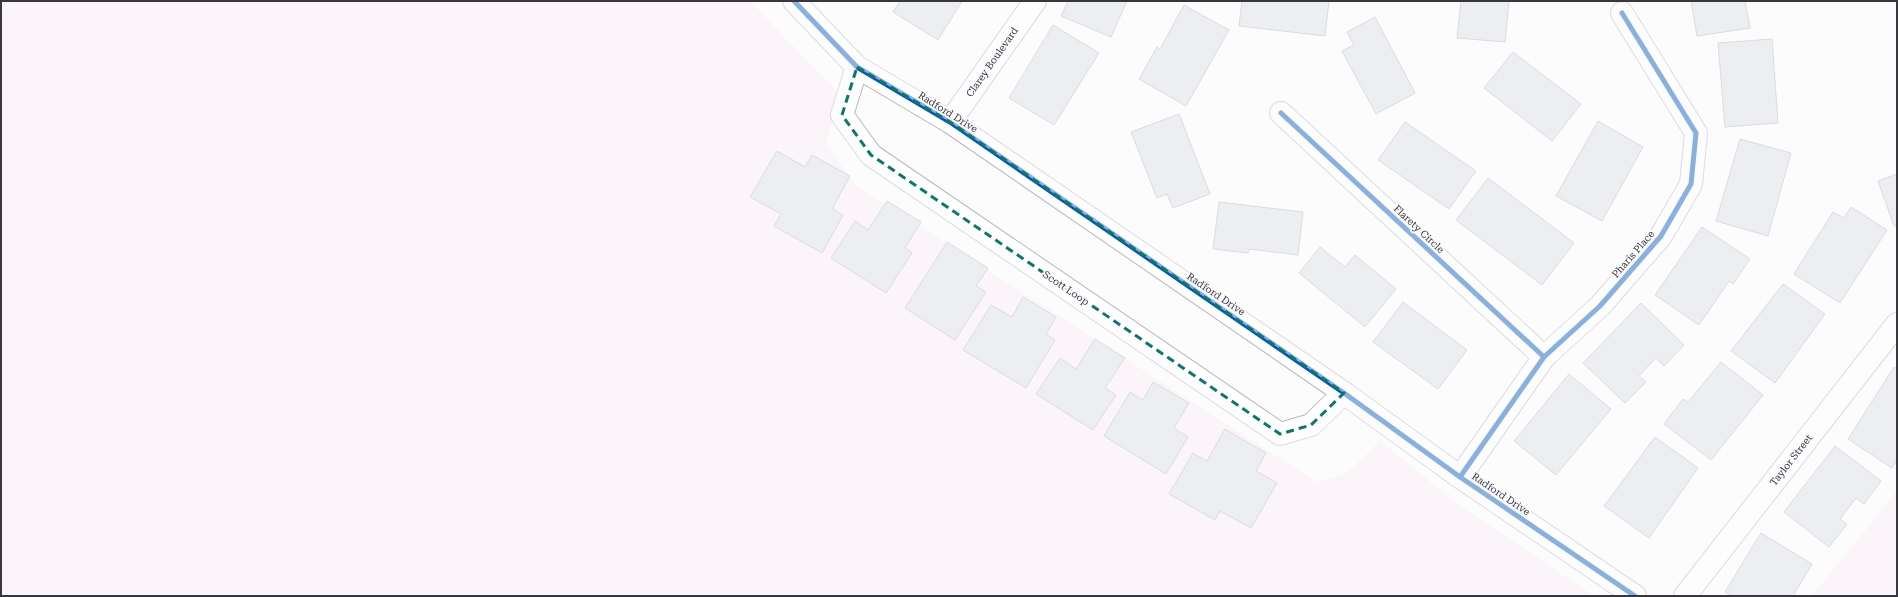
<svg xmlns="http://www.w3.org/2000/svg" width="1898" height="597" font-family="'Roboto Serif',serif">
<rect width="100%" height="100%" fill="#fcfcfd"/>
<g fill="#fbeef4">
<polygon points="1,1 750,1 840,95 826,143 854,184 1317,482 1347,473 1380,441 1454,501 1594,596 1,596"/>
<polygon points="1897,491 1897,596 1812,596"/>
</g>
<g fill="#dcdee2" stroke="#b3b6b9">
<polygon points="900,1 962,1 938,40 893,12"/>
<polygon points="1068,1 1127,1 1111,37 1061,16"/>
<polygon points="1242,1 1329,1 1325,36 1239,26"/>
<polygon points="1461,1 1509,1 1505,42 1457,38"/>
<polygon points="1691,1 1745,1 1750,28 1697,36"/>
<polygon points="1184,5 1229,30 1186,106 1139,79 1157,47 1160,49"/>
<polygon points="1375,17 1415,93 1376,114 1342,51 1354,45 1347,32"/>
<polygon points="1053,25 1099,53 1054,125 1009,98"/>
<polygon points="1772,39 1778,123 1725,127 1718,43"/>
<polygon points="1513,52 1581,104 1552,141 1484,88"/>
<polygon points="1179,114 1210,194 1173,208 1167,194 1157,198 1131,132"/>
<polygon points="1598,121 1643,147 1602,221 1556,196"/>
<polygon points="1405,122 1476,171 1449,209 1378,160"/>
<polygon points="1740,139 1791,153 1768,236 1716,221"/>
<polygon points="777,151 805,167 812,155 850,176 832,209 843,215 822,253 774,226 781,214 750,197"/>
<polygon points="1897,174 1897,225 1894,226 1878,181"/>
<polygon points="1488,178 1574,243 1542,285 1456,220"/>
<polygon points="887,201 921,222 905,248 912,253 886,293 831,258 855,221 868,230"/>
<polygon points="1219,202 1303,212 1298,255 1249,249 1248,253 1213,249"/>
<polygon points="1851,207 1887,230 1840,303 1794,274 1833,212 1844,218"/>
<polygon points="1702,227 1750,259 1733,284 1729,281 1699,325 1655,295"/>
<polygon points="947,242 988,268 976,286 986,292 955,340 905,308"/>
<polygon points="1320,247 1345,267 1355,255 1396,289 1365,327 1299,273"/>
<polygon points="1783,284 1825,314 1775,383 1731,351"/>
<polygon points="1023,297 1056,317 1046,334 1055,340 1026,388 963,350 991,305 1012,317"/>
<polygon points="1403,302 1467,350 1438,389 1373,342"/>
<polygon points="1641,303 1684,345 1664,366 1656,358 1639,376 1646,382 1625,403 1583,363"/>
<polygon points="1095,339 1125,358 1105,388 1116,395 1093,430 1036,394 1060,358 1076,369"/>
<polygon points="1721,362 1763,395 1711,460 1664,424 1683,399 1688,402"/>
<polygon points="1894,367 1897,369 1897,460 1892,468 1848,439"/>
<polygon points="1569,374 1611,409 1556,475 1514,441"/>
<polygon points="1153,382 1189,403 1174,428 1188,437 1166,474 1104,436 1130,392 1143,400"/>
<polygon points="1225,429 1266,453 1256,471 1277,483 1251,528 1220,511 1215,520 1169,494 1193,453 1207,461"/>
<polygon points="1655,437 1698,468 1649,538 1604,506"/>
<polygon points="1835,446 1881,481 1864,504 1856,498 1840,519 1847,524 1829,547 1784,512"/>
<polygon points="1761,533 1812,564 1793,596 1732,596 1725,592"/>
</g>
<g fill="none" stroke-linecap="round" stroke-linejoin="round">
<g stroke="#b7b7ba" stroke-width="24">
<g id="minor">
<polyline points="857,67 842,115 871,155 1280,434 1311,425 1344,393"/>
<polyline points="1281,113 1544,357"/>
<polyline points="950,122 1035,1"/>
<polyline points="1460,477 1544,357 1600,306 1661,236 1691,184 1696,133 1622,13"/>
<polyline points="1685,596 1897,324"/>
</g>
</g>
<g stroke="#b7b7ba" stroke-width="24">
<polyline id="tertiary" points="794,1 857,67 950,122 1344,393 1460,477 1635,596"/>
</g>
<use href="#minor" stroke="#fff" stroke-width="22"/>
<use href="#tertiary" stroke="#fff" stroke-width="22"/>
<g stroke="#fbfbfe" stroke-width="8">
<g id="cycleway">
<polyline points="794,1 857,67 950,122 1344,393 1460,477 1635,596"/>
<polyline points="1281,113 1544,357"/>
<polyline points="1460,477 1544,357 1600,306 1661,236 1691,184 1696,133 1622,13"/>
</g>
</g>
<use href="#cycleway" stroke="#0057b8" stroke-width="5"/>
</g>
<path d="M0 0H1898V597H0ZM857 67 950 122 1344 393 1311 425 1280 434 871 155 842 115Z" fill="#fcfcfd" fill-opacity=".55" fill-rule="evenodd"/>
<path fill="none" stroke="#0f766e" stroke-width="3" stroke-dasharray="8 5" stroke-linejoin="round" d="M857 67 950 122 1344 393 1311 425 1280 434 871 155 842 115Z"/>
<g text-anchor="middle" dominant-baseline="central" stroke-width="4" stroke-linejoin="round" paint-order="stroke">
<g font-size="10" fill="#38373e" stroke="#fbfbfe">
<text transform="translate(992 62) rotate(-55)">Clarey Boulevard</text>
<text transform="translate(948 112) rotate(32)">Radford Drive</text>
<text transform="translate(1419 229) rotate(43)">Flarety Circle</text>
<text transform="translate(1633 254) rotate(-49)">Pharis Place</text>
<text transform="translate(1066 288) rotate(34)">Scott Loop</text>
<text transform="translate(1216 294) rotate(34)">Radford Drive</text>
<text transform="translate(1791 460) rotate(-52)">Taylor Street</text>
<text transform="translate(1501 494) rotate(34)">Radford Drive</text>
</g>
</g>
<rect width="1898" height="597" fill="none" stroke="#38373e" stroke-width="4"/>
</svg>
